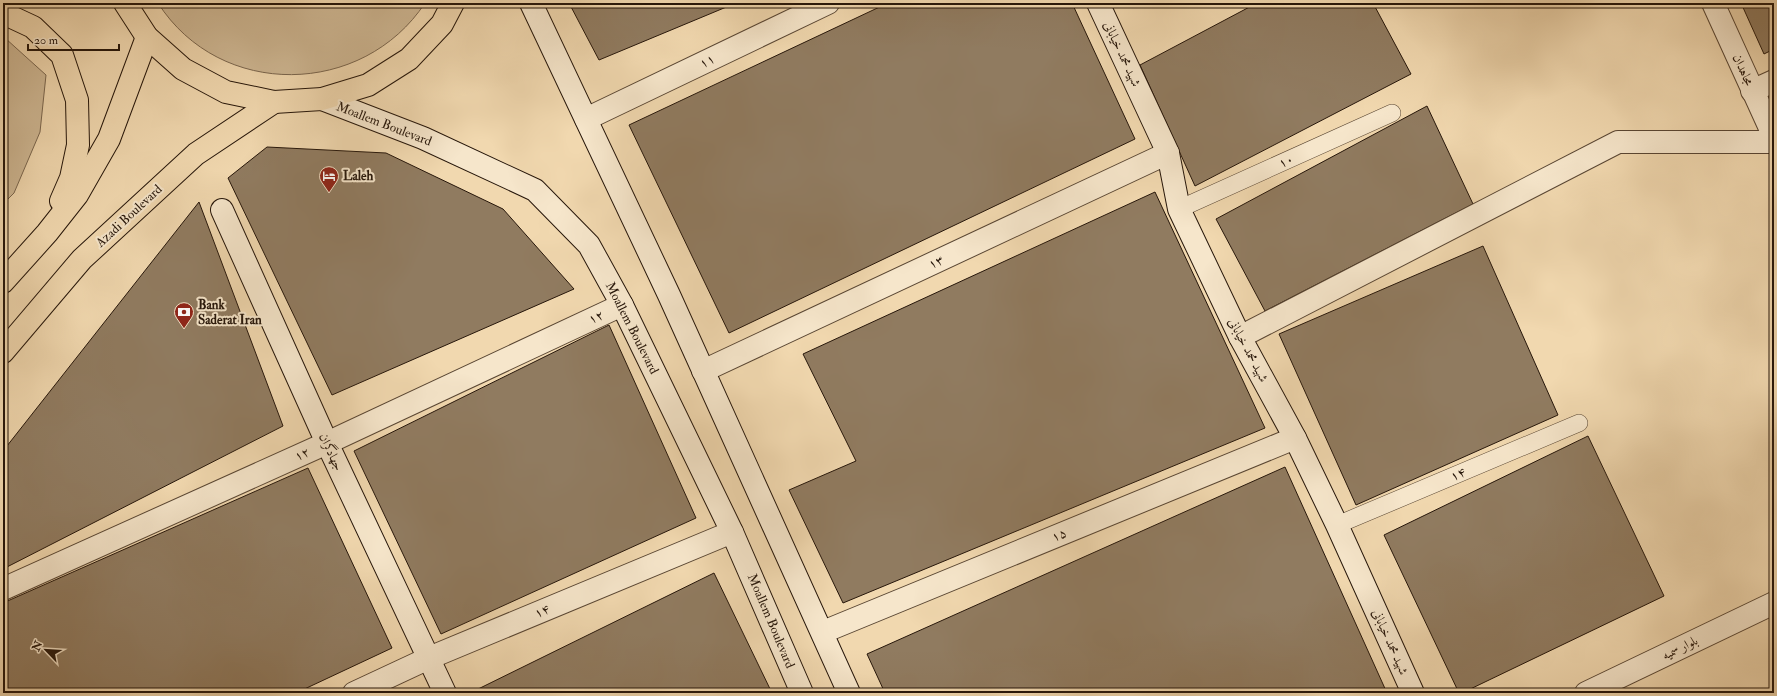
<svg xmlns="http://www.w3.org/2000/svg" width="1777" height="696" font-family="'IM FELL Double Pica',Amiri,serif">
<rect width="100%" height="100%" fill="#f1d8af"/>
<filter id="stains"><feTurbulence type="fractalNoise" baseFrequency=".005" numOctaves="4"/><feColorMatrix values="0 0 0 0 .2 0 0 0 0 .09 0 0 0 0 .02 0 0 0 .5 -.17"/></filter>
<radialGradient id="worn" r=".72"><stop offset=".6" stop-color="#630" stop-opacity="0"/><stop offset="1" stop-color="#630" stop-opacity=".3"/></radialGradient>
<g fill="#ceb793" stroke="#7a664e">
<path d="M158 3H425C363 97 220 100 158 3Z"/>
<polygon points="3,37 5,38 46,75 40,132 14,193 3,204"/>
</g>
<g fill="#907b60" stroke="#26160a">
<polygon points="569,3 736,3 599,60"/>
<polygon points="888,3 1072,3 1135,139 729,333 629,125"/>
<polygon points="1257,3 1373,3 1411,74 1195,186 1140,65"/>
<polygon points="1741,3 1774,3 1774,49 1764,54"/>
<polygon points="1427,106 1473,204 1265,311 1216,219"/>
<polygon points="267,147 386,153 503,209 574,289 332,395 228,178"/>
<polygon points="1155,192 1265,428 843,603 789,490 856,461 803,354"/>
<polygon points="199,202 283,426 3,569 3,451"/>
<polygon points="1483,246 1558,415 1356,505 1279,334"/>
<polygon points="609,325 696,518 441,634 354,451"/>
<polygon points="1588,436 1664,596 1462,693 1459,693 1384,535"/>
<polygon points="1285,467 1387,693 885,693 867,654"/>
<polygon points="308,468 392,648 296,693 3,693 3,603"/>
<polygon points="714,573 772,693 470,693"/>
</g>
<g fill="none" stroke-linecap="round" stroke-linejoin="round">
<g stroke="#594633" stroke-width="18">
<g id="lane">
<polyline points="1179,209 1392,113"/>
<polyline points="1337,525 1579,423"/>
</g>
</g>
<g stroke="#594633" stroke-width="24">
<g id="street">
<polyline points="1713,3 1774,137"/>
<polyline points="1752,91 1774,81"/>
<polyline points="586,119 828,3"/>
<polyline points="1240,337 1618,142 1774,142"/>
<polyline points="703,371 1168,153"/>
<polyline points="3,589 327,443 622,305"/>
<polyline points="823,632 1295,438"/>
<polyline points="354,693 429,658 732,532"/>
<polyline points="1586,693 1774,603"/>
</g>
</g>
<g stroke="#26160a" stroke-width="24">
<g id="secondary">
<polyline points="531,3 669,295 849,693"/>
<polyline points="1098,3 1168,153 1179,209 1240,337 1295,438 1337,525 1413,693"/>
<polyline points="322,99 423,138 535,190 589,245 622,305 732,532 802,693"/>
<polyline points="222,210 327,443 445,693"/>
</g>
</g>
<g stroke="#26160a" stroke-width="24">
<g id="primary">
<polyline points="125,3 147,37 183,69 226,92 274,102 322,99 368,85 409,59 442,24 453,3"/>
<polyline points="3,13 33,27 62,55 77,100 78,145 71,178 61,201"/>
<polyline points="3,282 47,233 77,195 109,139 147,37"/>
<polyline points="3,352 82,259 196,154 274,102"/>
</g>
</g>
<use href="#lane" stroke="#f6e6cb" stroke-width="17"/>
<use href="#street" stroke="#f6e6cb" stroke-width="22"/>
<use href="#secondary" stroke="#f6e6cb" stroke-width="22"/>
<use href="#primary" stroke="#f1d8af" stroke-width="22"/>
</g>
<defs>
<g id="hotel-pin" transform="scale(1)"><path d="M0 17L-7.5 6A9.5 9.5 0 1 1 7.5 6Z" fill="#8f2418" stroke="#f6e6cb"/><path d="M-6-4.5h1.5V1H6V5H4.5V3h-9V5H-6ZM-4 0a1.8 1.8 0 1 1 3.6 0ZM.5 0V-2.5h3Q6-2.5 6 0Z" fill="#fff"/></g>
<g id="bank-pin" transform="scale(1)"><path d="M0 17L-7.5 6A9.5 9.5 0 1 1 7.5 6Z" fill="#8f2418" stroke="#f6e6cb"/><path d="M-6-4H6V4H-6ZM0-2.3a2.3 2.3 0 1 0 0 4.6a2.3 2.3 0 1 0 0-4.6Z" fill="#fff"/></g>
</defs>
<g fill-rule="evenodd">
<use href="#hotel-pin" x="329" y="176"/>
<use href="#bank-pin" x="184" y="312"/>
</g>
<g text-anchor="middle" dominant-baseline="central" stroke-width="4" stroke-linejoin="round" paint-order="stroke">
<g font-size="13" fill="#26160a" stroke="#f6e6cb">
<text transform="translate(1122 54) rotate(65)">شهید محمد خیابانی</text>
<text transform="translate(707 61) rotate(-26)">۱۱</text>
<text transform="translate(1743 70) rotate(66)">مجاهدان</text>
<text transform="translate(384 124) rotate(21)">Moallem Boulevard</text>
<text transform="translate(1286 161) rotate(-24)">۱۰</text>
<text transform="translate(129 216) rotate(-43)">Azadi Boulevard</text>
<text transform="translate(936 262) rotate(-25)">۱۳</text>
<text transform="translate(596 317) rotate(-25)">۱۲</text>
<text transform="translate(632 328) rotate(63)">Moallem Boulevard</text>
<text transform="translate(1248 350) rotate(62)">شهید محمد خیابانی</text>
<text transform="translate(331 452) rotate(65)">جهادگران</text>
<text transform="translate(302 454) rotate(-24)">۱۲</text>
<text transform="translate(1458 474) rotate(-23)">۱۴</text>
<text transform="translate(1059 535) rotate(-22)">۱۵</text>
<text transform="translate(542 611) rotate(-23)">۱۴</text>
<text transform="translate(771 621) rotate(67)">Moallem Boulevard</text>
<text transform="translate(1390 642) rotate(66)">شهید محمد خیابانی</text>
<text transform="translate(1680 648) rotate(-26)">بلوار سمیه</text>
</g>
<g font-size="13" font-weight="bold" fill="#26160a" stroke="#f6e6cb" text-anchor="start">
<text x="343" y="176">Laleh</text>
<text x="198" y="305">Bank<tspan x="198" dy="15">Saderat Iran</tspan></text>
</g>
</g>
<rect width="1777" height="696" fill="none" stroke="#f1d8af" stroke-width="16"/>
<rect x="4" y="4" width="1769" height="688" fill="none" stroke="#26160a" stroke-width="2"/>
<rect x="8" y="8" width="1761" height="680" fill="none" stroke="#26160a"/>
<g transform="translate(46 650) rotate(295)" stroke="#f6e6cb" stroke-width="3" paint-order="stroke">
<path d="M0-3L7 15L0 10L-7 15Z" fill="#26160a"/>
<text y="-6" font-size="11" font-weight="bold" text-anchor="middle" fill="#26160a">N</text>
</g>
<path d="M28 44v6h91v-6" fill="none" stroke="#26160a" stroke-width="2"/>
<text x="34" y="44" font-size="12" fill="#26160a" stroke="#f6e6cb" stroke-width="3" paint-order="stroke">20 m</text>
<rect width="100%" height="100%" filter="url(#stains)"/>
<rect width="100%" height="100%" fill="url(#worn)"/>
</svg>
